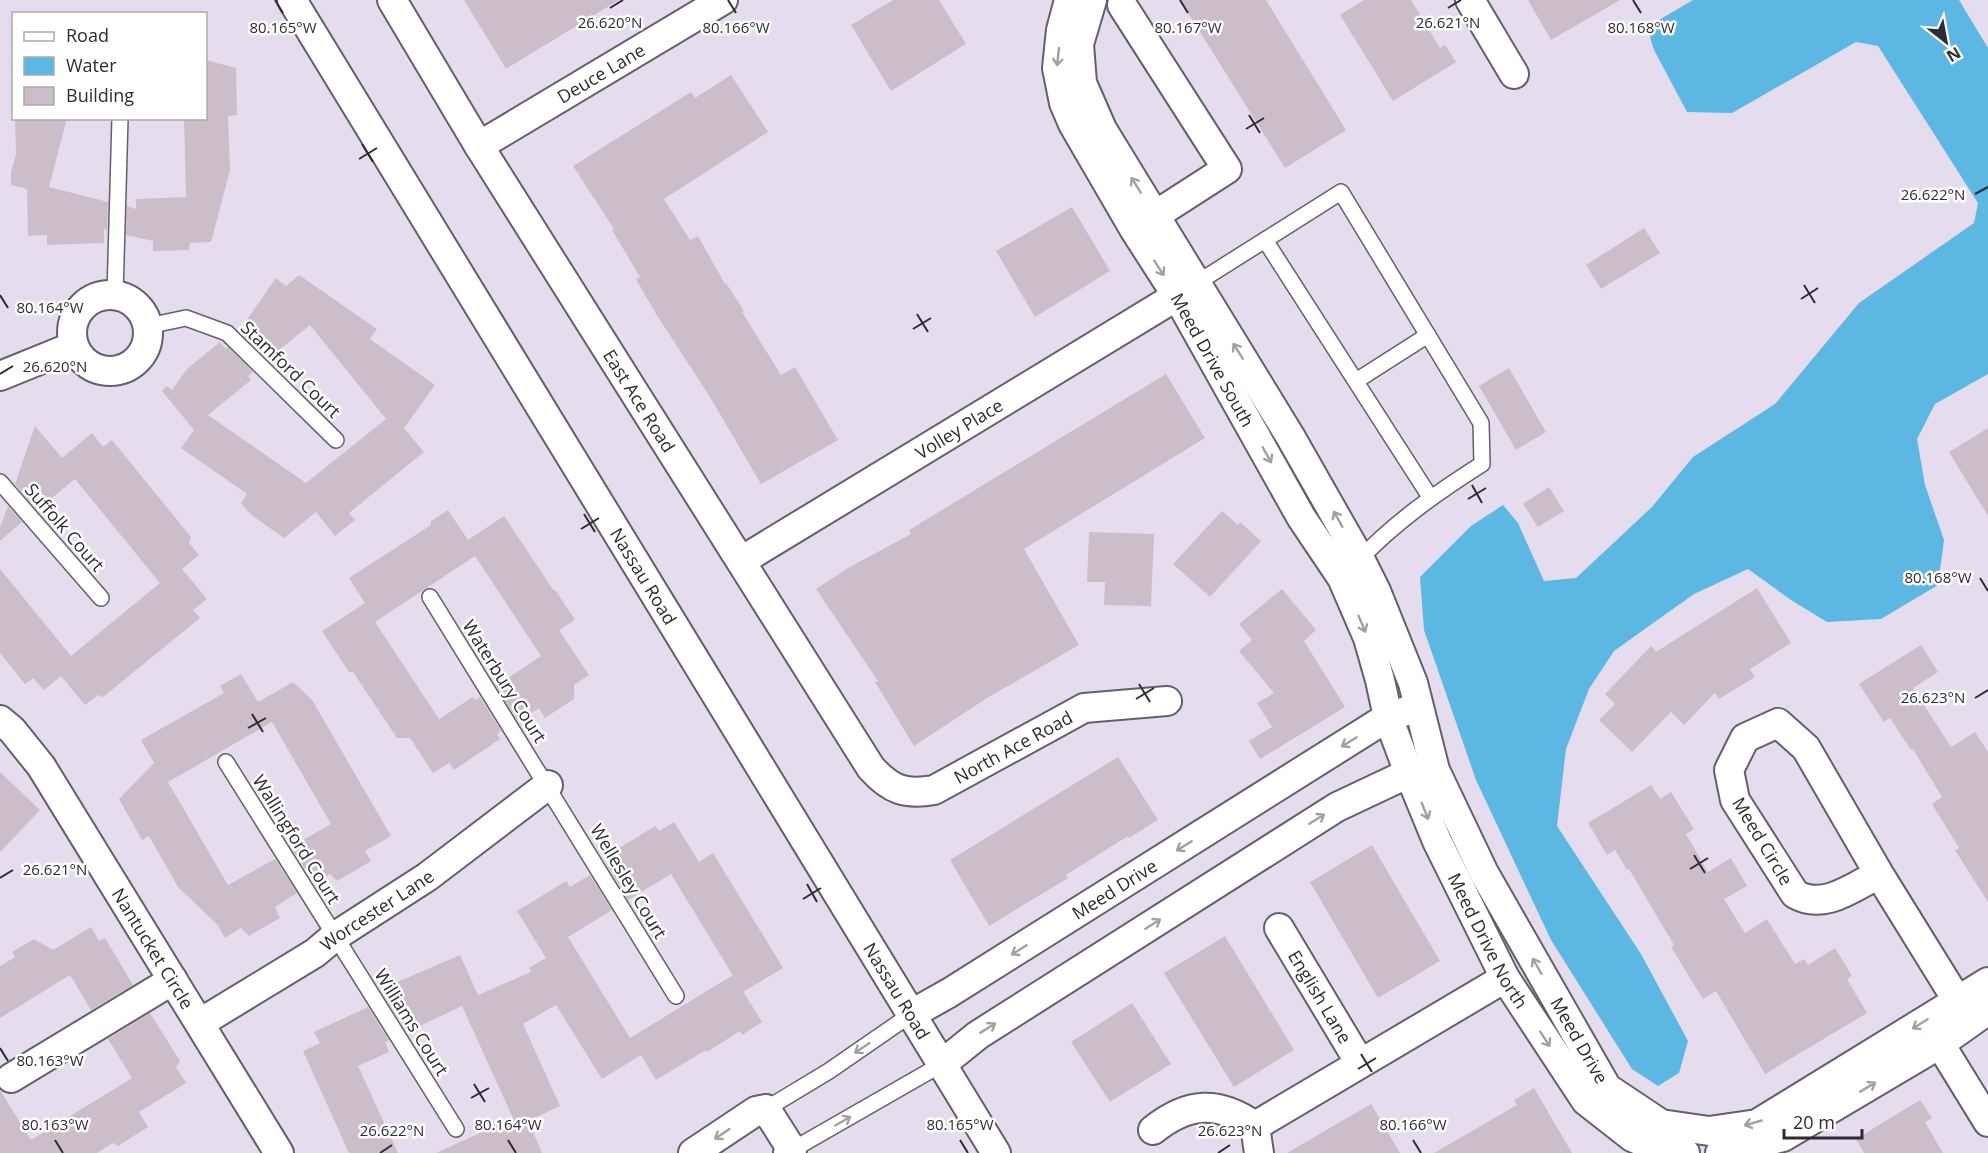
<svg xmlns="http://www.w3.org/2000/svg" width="1988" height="1153" font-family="'Open Sans',sans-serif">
<rect width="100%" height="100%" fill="#e5dded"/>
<polygon fill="#5cb7e2" points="1693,0 1959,0 1988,48 1988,374 1935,404 1917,439 1925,485 1944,540 1938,585 1881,619 1827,622 1791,600 1748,569 1694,594 1614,651 1589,689 1566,749 1557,826 1641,954 1688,1041 1679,1073 1658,1086 1632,1069 1551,940 1476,780 1424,630 1420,577 1471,526 1503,505 1518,523 1544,581 1576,578 1652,507 1693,457 1775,404 1859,303 1974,223 1978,203 1878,46 1856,42 1732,113 1687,112 1654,50 1647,27"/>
<g fill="#ccbec9">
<polygon points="464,0 619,0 506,69"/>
<polygon points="893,0 939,0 966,44 891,91 851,25"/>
<polygon points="1180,0 1266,0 1346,130 1285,168"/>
<polygon points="1364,0 1411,0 1440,48 1445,45 1456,62 1393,101 1340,15"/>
<polygon points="1528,0 1620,0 1551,40"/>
<polygon points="206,60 236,68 237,115 228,116 230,170 211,242 190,243 189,250 153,251 153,241 126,235 127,206 136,209 136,199 186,197 184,118 206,118"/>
<polygon points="731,75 768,132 664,199 690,240 698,236 725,284 726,283 744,311 742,312 781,375 795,367 838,440 761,484 710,397 656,314 636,279 640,277 612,230 614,229 573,166 691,92 695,98"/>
<polygon points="15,118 67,118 49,187 108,202 107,230 104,229 104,243 47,245 47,235 28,236 27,189 11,185 11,172 16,154"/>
<polygon points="1072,207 1110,271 1035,317 996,251"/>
<polygon points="1644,228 1660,253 1601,289 1586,265"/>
<polygon points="299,275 377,329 370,339 435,385 404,428 424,452 349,513 355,520 335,536 316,512 284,538 250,514 241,503 247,494 181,448 194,430 162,391 166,386 172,390 187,369 220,342 226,349 228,347 253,372 248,376 251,380 208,415 306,483 386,419 310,325 268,359 239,331 276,278 286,286"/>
<polygon points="1509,368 1546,432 1516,450 1479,386"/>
<polygon points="1166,374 1205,438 1024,549 1079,645 987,698 914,746 875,682 878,681 816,589 848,568 911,534 909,530"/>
<polygon points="35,426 62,458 92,433 103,447 112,440 191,537 189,543 199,555 182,569 207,599 193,610 200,618 103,697 98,695 85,705 61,676 44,690 33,678 25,684 0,653 0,569 71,656 160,583 75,479 37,510 15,484"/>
<polygon points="1988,428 1988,516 1949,452"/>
<polygon points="1549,487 1564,511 1538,527 1523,504"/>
<polygon points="8,506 22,522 0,541 0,527"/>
<polygon points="448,510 468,540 504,516 554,591 556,591 575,620 559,630 589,675 574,685 574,699 545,718 539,708 518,721 496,686 541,656 475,556 375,622 439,719 473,697 475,700 480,697 501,731 497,734 500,739 454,770 449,763 433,773 410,738 397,738 353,672 349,672 322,631 365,603 349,578 431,525 431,521"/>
<polygon points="1222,511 1238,525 1240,522 1261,541 1210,597 1173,564"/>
<polygon points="1089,532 1154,534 1151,606 1104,605 1105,582 1087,582"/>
<polygon points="1757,588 1791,643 1750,669 1755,677 1719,699 1715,693 1684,725 1671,712 1632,752 1599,720 1615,704 1605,694 1651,646 1656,652"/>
<polygon points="1282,589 1316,630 1304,641 1345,707 1260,759 1249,741 1272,727 1257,703 1274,693 1239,651 1252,640 1239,624"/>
<polygon points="1921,645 1938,672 1913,688 1951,747 1975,732 1988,752 1988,902 1955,850 1959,848 1932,804 1942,797 1913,749 1911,750 1890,718 1884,722 1859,684"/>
<polygon points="241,674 258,702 293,682 312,700 391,836 365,851 371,861 337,881 330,874 314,883 292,849 295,847 294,845 331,824 272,722 168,782 228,885 275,859 297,893 275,907 280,918 249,936 241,928 225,938 217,924 178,887 149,836 142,840 119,799 154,763 141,740 224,693 220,686"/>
<polygon points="1118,757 1158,820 1129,838 1128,836 1066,875 1068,878 989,926 950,860"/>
<polygon points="0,772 40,810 0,852"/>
<polygon points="1651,785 1660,799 1671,792 1694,829 1686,834 1708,872 1731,858 1747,886 1724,899 1745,933 1767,919 1795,964 1804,959 1808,965 1835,948 1852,976 1847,979 1867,1013 1765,1074 1716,991 1703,999 1671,947 1674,945 1629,869 1627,870 1615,850 1607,855 1588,823"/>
<polygon points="674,822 699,862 713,853 783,968 743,992 671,874 628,900 607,865 612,862 608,855 655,826 659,831"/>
<polygon points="1372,845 1440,961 1378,998 1310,882"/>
<polygon points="590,875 612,910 568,937 630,1038 733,975 762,1022 742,1035 740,1031 707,1052 706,1050 656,1080 641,1055 602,1079 556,1005 523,1024 560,1106 528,1121 542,1153 436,1153 513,1118 462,1006 407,1032 386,999 397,994 393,984 460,955 478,995 531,972 529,968 546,958 517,911 566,881 570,887"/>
<polygon points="91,927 99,941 105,938 133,985 91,1010 70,975 0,1018 0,966 15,957 12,952 34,939 53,950"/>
<polygon points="1225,936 1294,1050 1234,1087 1164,973"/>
<polygon points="1132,1003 1171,1064 1110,1102 1071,1042"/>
<polygon points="368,1007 389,1040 385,1042 389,1052 358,1066 398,1153 349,1153 303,1051 320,1043 314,1032"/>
<polygon points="150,1013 180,1061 176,1067 186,1083 139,1112 148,1127 118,1146 113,1143 97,1153 0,1153 0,1090 31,1140 132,1078 108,1039"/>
<polygon points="1534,1088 1572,1153 1434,1153 1517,1105 1514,1100"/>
<polygon points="1920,1100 1932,1118 1925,1122 1943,1153 1864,1153 1856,1139"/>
<polygon points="1371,1104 1400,1153 1287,1153"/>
</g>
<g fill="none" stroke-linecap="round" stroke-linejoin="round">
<g stroke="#655f6c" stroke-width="18">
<g id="service">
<polyline points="1265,240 1430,497"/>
<path d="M1192 286 1341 192 1481 423 1482 464C1435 494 1395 522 1357 562"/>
<polyline points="115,295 120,118"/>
<polyline points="148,326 186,318 227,333 336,440"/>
<polyline points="1356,381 1428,335"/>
<polyline points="0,482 101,598"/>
<polyline points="430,597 676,996"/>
<polyline points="226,762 456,1129"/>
<polyline points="766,1109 829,1071 910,1015"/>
<polyline points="792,1150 942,1064"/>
</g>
</g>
<g stroke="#655f6c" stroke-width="32">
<g id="minor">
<path id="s1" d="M292 0 996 1153"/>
<path id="s2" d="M392 0 479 146 871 768C891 790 905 795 934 790L1084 708 1167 701"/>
<path id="s3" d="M1069 0 1061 30 1057 68 1064 103 1073 124 1134 229 1177 296 1301 517 1342 578 1368 638 1380 680 1388 717 1409 773 1437 841 1505 978 1586 1101 1632 1137 1663 1151 1685 1153"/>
<path id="s4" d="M1092 0 1079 44 1082 83 1102 129 1290 436 1360 559 1376 591 1413 683 1435 770 1484 873 1607 1088 1661 1124 1709 1131 1757 1124 1988 982"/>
<polyline points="1470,0 1514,74"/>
<polyline points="1122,5 1227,169 1140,225"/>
<path id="s5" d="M479 146 723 0"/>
<circle cx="110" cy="333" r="38"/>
<polyline points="0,376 74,346"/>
<path id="s6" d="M741 561 1177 296"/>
<path id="s7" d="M0 720 12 730 41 766 279 1153"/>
<path d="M1879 874C1853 887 1824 911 1795 894L1735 800 1729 770 1745 738 1778 723 1806 748 1879 874 1970 1021"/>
<path id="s8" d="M1279 928 1360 1063"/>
<path id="s9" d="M910 1015 949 993 1388 717 1406 711"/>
<path id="s10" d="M200 1023 315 953 334 937 427 877 548 785"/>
<polyline points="1940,1044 1988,1122"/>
<polyline points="942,1064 978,1035 1337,807 1409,773 1429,771"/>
<polyline points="11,1078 173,980"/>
<polyline points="1255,1126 1505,978"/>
<path d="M1153 1130C1188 1102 1218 1100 1255 1126L1259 1153"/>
<polyline points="693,1153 756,1111 766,1109 792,1150 788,1153"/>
<polyline points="1720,1153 1783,1137 1940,1044 1988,1010"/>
</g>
</g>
<use href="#service" stroke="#fff" stroke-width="15"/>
<use href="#minor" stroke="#fff" stroke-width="28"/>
</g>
<defs><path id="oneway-shaft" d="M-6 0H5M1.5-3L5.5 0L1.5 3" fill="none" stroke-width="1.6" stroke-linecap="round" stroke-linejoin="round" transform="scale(1.5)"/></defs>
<g stroke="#a1a0a2">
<use href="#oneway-shaft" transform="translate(1058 57) rotate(96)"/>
<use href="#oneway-shaft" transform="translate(1136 185) rotate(-122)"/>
<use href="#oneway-shaft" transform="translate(1159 268) rotate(57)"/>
<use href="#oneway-shaft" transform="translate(1238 351) rotate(-122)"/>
<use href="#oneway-shaft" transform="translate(1267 455) rotate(61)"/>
<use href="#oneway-shaft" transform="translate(1338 519) rotate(-119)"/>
<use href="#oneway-shaft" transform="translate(1362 624) rotate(67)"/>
<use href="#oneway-shaft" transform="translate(1349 742) rotate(148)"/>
<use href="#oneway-shaft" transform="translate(1425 811) rotate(68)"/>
<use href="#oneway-shaft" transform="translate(1317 819) rotate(-32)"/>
<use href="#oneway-shaft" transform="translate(1184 846) rotate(148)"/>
<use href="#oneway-shaft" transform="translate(1153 924) rotate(-32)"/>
<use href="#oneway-shaft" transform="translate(1019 950) rotate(148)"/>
<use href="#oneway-shaft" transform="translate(1537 966) rotate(-120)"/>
<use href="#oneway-shaft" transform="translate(1920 1024) rotate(148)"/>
<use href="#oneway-shaft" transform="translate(988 1028) rotate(-32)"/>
<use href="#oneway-shaft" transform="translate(1545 1039) rotate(57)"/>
<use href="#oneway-shaft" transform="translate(862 1048) rotate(146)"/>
<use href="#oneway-shaft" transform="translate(1868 1087) rotate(-31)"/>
<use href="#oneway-shaft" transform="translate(843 1121) rotate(-30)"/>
<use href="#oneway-shaft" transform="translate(1753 1123) rotate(164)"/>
<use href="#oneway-shaft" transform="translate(722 1134) rotate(146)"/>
</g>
<path fill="none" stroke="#2e2b31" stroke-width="2" d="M275 0 283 13M728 0 736 13M1180 0 1188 13M1633 0 1641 13M610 8 623 0M1448 8 1461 0M1249 115 1260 133M1246 129 1264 118M362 144 373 162M359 159 377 148M1975 194 1988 187M1804 285 1815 303M0 295 8 308M1801 299 1818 288M917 314 928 332M913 329 931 318M0 374 13 366M1472 485 1482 503M1468 499 1486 488M584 514 595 532M581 529 599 518M1980 578 1988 591M1139 684 1150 702M1975 698 1988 690M1136 699 1154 688M252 714 263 732M248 728 266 718M1694 855 1705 873M1690 869 1708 858M0 878 13 870M807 884 817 902M803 899 821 888M0 1048 8 1061M1361 1054 1372 1072M1358 1069 1376 1058M474 1084 485 1102M471 1098 489 1088M55 1140 63 1153M508 1140 516 1153M960 1140 968 1153M1413 1140 1421 1153M380 1153 392 1145M1218 1153 1230 1145"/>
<g text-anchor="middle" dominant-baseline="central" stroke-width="5" stroke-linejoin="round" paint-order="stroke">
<g font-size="18" fill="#2e2b31" stroke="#fff">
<text stroke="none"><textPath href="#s5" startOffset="142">Deuce Lane</textPath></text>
<text stroke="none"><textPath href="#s3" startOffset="402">Meed Drive South</textPath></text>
<text transform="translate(291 369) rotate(44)">Stamford Court</text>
<text stroke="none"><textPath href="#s2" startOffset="471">East Ace Road</textPath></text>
<text stroke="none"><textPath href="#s6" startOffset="255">Volley Place</textPath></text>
<text transform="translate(65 527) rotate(49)">Suffolk Court</text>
<text stroke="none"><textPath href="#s1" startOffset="675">Nassau Road</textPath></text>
<text transform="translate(505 681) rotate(58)">Waterbury Court</text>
<text stroke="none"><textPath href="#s2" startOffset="1066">North Ace Road</textPath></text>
<text transform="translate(297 839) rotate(58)">Wallingford Court</text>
<text transform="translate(1763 841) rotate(59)">Meed Circle</text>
<text transform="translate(629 881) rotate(59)">Wellesley Court</text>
<text stroke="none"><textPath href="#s9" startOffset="240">Meed Drive</textPath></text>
<text stroke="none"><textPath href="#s10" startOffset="210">Worcester Lane</textPath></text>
<text stroke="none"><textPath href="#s3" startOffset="1048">Meed Drive North</textPath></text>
<text stroke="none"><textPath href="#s7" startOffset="276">Nantucket Circle</textPath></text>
<text stroke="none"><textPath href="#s1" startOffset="1161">Nassau Road</textPath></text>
<text stroke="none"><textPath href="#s8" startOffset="80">English Lane</textPath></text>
<text transform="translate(412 1022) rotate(58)">Williams Court</text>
<text stroke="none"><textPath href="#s4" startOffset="1168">Meed Drive</textPath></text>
</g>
</g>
<g font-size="15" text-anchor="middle" fill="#2e2b31" stroke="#fff" stroke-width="5" stroke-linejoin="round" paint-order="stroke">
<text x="1448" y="28">26.621°N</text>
<text x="610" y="28">26.620°N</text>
<text x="283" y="33">80.165°W</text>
<text x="736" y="33">80.166°W</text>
<text x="1188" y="33">80.167°W</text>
<text x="1641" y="33">80.168°W</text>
<text x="1933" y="200">26.622°N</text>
<text x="50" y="313">80.164°W</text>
<text x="55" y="372">26.620°N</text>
<text x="1938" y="583">80.168°W</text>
<text x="1933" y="703">26.623°N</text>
<text x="55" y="875">26.621°N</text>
<text x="50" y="1066">80.163°W</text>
<text x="55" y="1130">80.163°W</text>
<text x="508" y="1130">80.164°W</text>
<text x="960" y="1130">80.165°W</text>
<text x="1413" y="1130">80.166°W</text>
<text x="392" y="1136">26.622°N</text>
<text x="1230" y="1136">26.623°N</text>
</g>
<rect x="12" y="12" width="195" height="108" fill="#ffffff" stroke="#abaaad" stroke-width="1.5"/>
<rect x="24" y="32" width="30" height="9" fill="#ffffff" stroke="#abaaad" stroke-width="1.5"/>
<text x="66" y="42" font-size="18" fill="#2e2b31">Road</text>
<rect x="24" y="57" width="30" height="18" fill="#5cb7e2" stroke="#abaaad" stroke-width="1.5"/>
<text x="66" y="72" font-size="18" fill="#2e2b31">Water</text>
<rect x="24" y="87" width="30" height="18" fill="#ccbec9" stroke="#abaaad" stroke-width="1.5"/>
<text x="66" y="102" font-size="18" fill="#2e2b31">Building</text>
<g transform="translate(1946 42) rotate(149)" stroke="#ffffff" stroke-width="4.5" paint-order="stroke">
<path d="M0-4.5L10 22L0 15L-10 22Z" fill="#2e2b31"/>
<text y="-9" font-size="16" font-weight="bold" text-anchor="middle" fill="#2e2b31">N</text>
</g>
<path d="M1784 1129v9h78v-9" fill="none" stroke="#2e2b31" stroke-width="3"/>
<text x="1793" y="1129" font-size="18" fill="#2e2b31" stroke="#ffffff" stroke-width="4.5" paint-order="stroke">20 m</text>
</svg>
